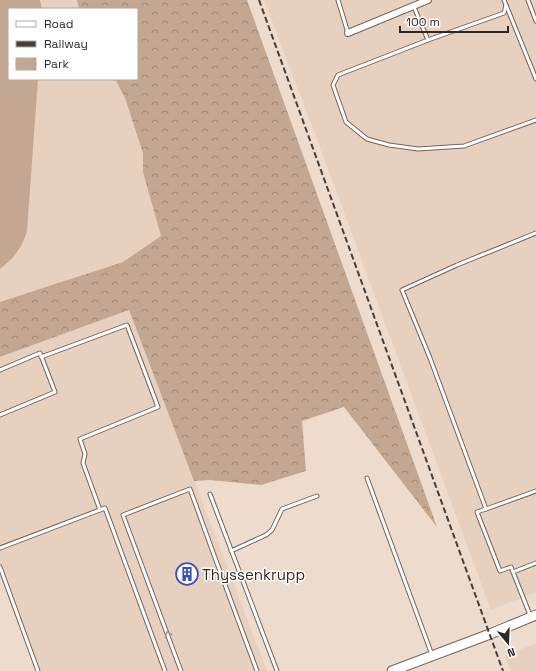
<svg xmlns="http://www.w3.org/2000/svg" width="536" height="671" font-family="'Space Grotesk',sans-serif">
<defs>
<pattern id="forest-crowns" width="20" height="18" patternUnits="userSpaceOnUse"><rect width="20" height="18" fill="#c4a791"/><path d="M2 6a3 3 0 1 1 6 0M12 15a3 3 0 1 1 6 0" fill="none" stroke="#a08876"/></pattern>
</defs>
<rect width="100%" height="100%" fill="#eddbce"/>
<g fill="#e8d0be" fill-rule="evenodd">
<path d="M0 0H140L241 265 0 356ZM9 9H137V79H9Z"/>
<polygon points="264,0 536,0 536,592 491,610 317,139"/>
<polygon points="129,310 267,671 36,671 0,576 0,357"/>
<polygon points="536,643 536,671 511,671 505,656"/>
</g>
<polygon fill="url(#forest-crowns)" points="77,0 247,0 437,527 344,407 302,421 306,471 261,485 210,480 194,481 129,310 0,357 0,302 123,262 161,236 143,172 143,153 125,98 115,79 137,79 137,9 79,9"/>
<path fill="#c4a791" d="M0 0H40L42 9H9V79H38L27 231C22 248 14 258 0 269Z"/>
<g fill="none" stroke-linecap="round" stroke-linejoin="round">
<g stroke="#746459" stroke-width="5">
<g id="lane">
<polyline points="338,0 348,33"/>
<polyline points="504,0 536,79"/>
<polyline points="528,0 536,21"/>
<polyline points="506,5 504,13 428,40 338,75 333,85 346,122 367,139 389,145 418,149 464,146 536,120"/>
<polyline points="414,7 428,40"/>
<polyline points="536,233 457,265 402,290 430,358 486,509 536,491"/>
<polyline points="41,357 127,325 158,407 80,439 85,454 83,463 100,510"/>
<polyline points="0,370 40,353 55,392 0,415"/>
<polyline points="367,478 432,655"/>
<polyline points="210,494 277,671"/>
<polyline points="486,509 477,512 500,571 511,567 530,615"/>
<polyline points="0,548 105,508 165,671"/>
<polyline points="231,551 266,535 272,530 282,509 317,496"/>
<polyline points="0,567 38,671"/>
<polyline points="513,572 536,563"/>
<polyline points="181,671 123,515 190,489 214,555 257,671"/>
</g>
</g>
<g stroke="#746459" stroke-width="8">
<polyline id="street" points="348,33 428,0"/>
</g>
<g stroke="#746459" stroke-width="11">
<polyline id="secondary" points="392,671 490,634 536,615"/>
</g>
<use href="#lane" stroke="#fff" stroke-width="3"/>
<use href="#street" stroke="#fff" stroke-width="6"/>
<use href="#secondary" stroke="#fff" stroke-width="9"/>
<polyline stroke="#473e39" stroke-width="2" stroke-dasharray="6 3" stroke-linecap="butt" points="259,0 503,671"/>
</g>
<defs><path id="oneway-chevron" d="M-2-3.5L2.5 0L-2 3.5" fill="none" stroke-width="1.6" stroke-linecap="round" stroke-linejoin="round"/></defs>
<use stroke="#a19e9c" href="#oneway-chevron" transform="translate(168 634) rotate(-111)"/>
<defs>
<g id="building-ring" transform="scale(1.15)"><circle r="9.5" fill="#fff" stroke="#3650c2" stroke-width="1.5"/><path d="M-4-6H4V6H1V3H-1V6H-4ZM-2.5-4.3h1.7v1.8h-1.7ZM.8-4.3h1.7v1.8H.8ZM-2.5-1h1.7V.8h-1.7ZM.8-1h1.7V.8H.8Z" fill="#3650c2"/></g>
</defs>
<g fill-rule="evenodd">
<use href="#building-ring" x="187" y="574"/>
</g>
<g text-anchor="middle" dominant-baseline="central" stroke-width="3" stroke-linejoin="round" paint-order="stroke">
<g font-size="15" fill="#2f2824" stroke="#fff" text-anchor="start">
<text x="202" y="574">Thyssenkrupp</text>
</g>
</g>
<rect x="8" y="8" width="130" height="72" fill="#ffffff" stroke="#aca9a7"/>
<rect x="16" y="21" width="20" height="6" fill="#ffffff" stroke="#aca9a7"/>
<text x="44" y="28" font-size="12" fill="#2f2824">Road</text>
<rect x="16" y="41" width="20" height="6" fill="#473e39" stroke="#aca9a7"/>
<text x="44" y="48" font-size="12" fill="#2f2824">Railway</text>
<rect x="16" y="58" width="20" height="12" fill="#c4a791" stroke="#aca9a7"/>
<text x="44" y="68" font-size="12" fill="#2f2824">Park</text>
<g transform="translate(508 643) rotate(161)" stroke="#ffffff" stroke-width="3" paint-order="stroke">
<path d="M0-3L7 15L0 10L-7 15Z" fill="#2f2824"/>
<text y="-6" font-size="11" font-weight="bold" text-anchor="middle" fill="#2f2824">N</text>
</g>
<path d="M400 26v6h108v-6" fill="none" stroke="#2f2824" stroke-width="2"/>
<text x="406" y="26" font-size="12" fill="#2f2824" stroke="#ffffff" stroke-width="3" paint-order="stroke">100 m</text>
</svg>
